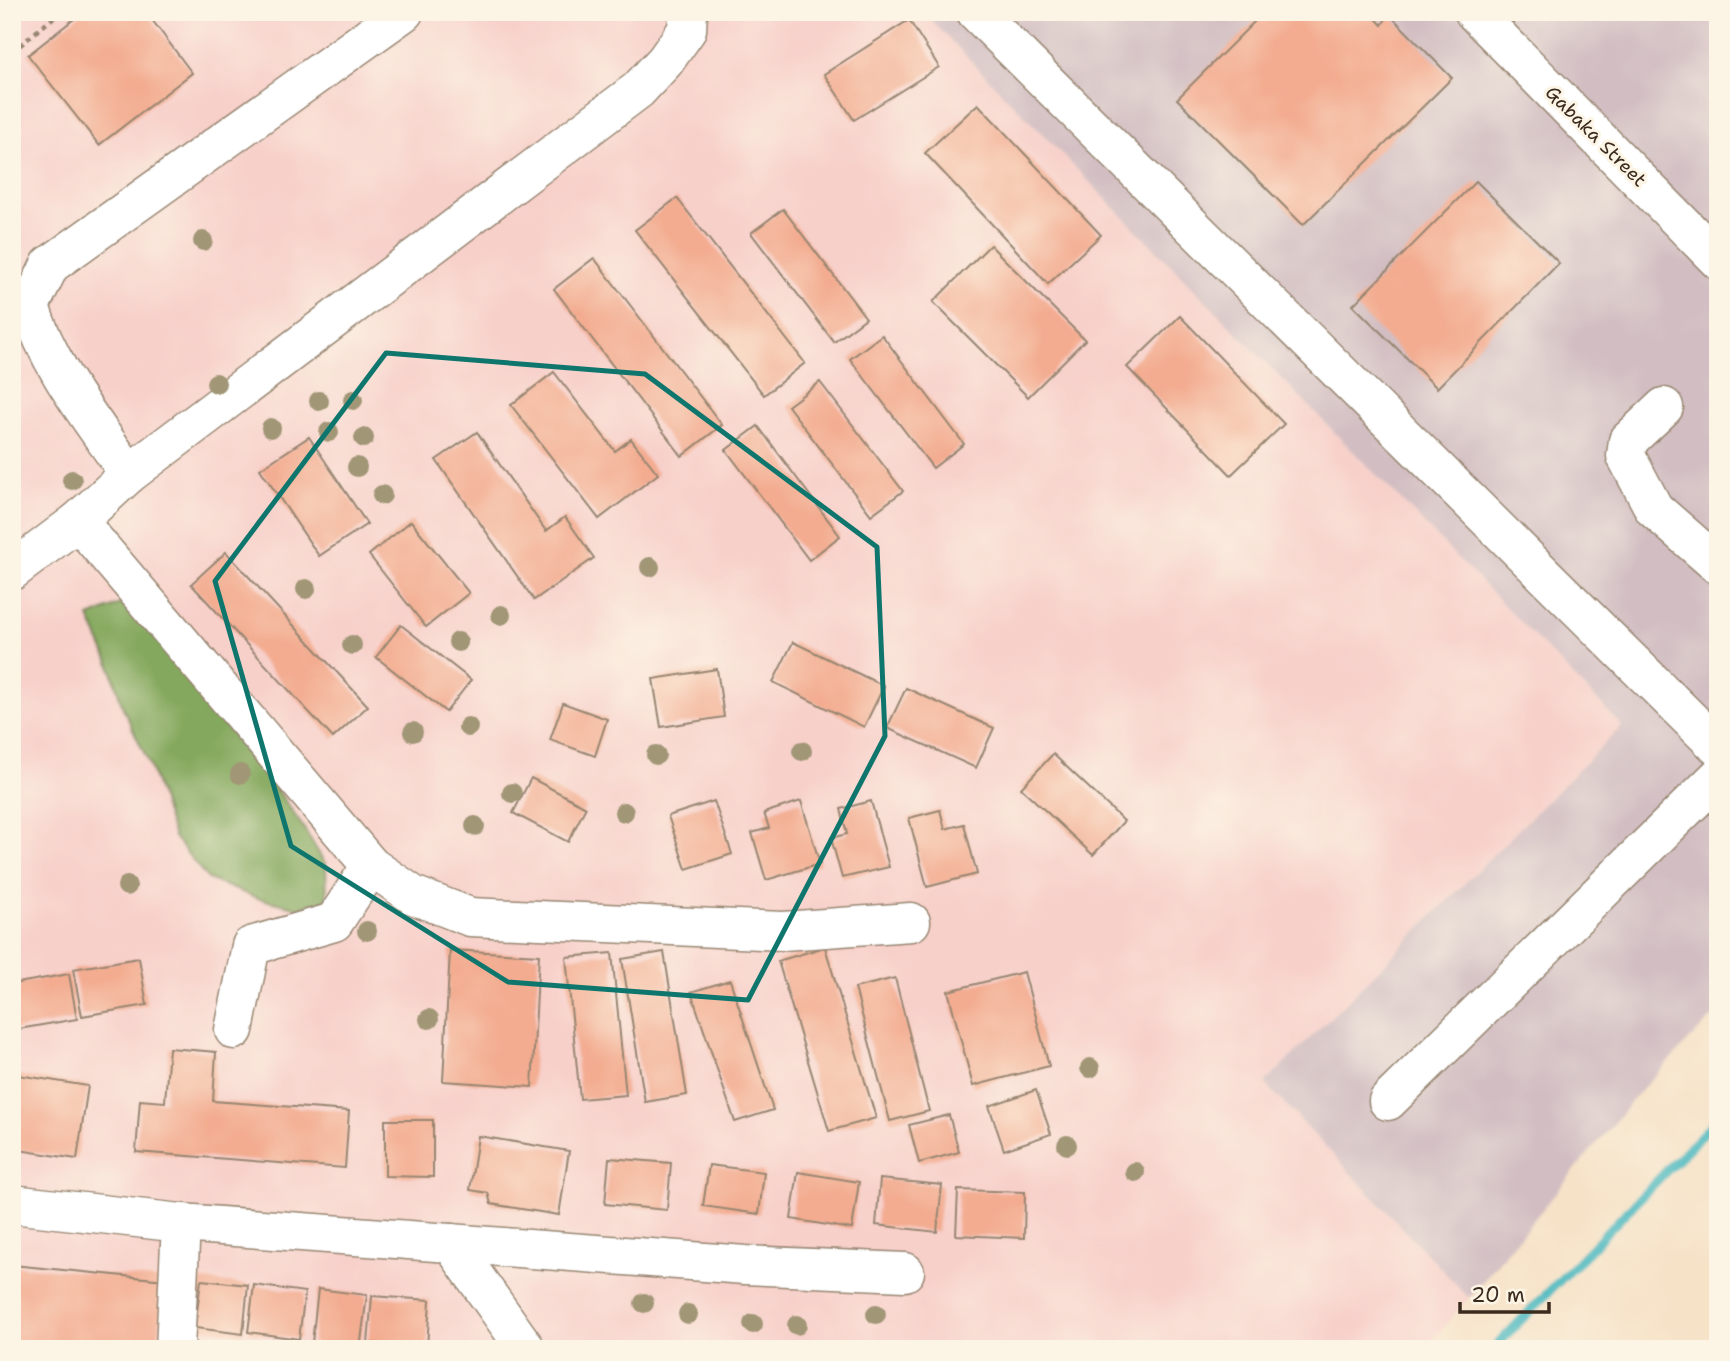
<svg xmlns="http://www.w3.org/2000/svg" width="1730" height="1361" font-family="'Shantell Sans',sans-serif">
<rect width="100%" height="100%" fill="#fcf5e5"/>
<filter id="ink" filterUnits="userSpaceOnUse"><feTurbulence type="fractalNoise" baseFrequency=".0143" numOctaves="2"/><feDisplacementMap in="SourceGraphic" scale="14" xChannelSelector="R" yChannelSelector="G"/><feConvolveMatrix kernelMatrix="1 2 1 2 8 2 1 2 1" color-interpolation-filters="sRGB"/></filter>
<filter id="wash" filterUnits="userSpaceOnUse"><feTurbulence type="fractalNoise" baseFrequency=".00686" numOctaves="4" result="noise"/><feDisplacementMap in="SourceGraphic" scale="28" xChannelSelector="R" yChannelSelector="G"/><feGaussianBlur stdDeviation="1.57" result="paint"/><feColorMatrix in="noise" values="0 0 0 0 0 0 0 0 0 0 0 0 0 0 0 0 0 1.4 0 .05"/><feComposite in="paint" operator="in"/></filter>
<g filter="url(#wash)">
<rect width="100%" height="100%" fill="#f6e2c7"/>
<polygon fill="#f7d0ca" points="12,12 923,12 1622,726 1265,1083 1469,1298 1424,1349 12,1349"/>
<polygon fill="#d2bec2" points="923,12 1718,12 1718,1011 1641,1090 1469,1298 1265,1083 1622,726"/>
<polygon fill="#84a85d" stroke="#60693e" stroke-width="2" points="125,602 228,718 303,827 326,865 327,899 299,908 257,898 208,879 174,837 149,763 123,708 109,662 89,617"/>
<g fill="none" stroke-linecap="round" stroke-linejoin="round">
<polyline stroke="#47b7bf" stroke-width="9" points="1493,1349 1718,1118"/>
</g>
<g id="blocks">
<g fill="#f3ac90">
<polygon points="83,12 146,12 192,73 99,145 28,55"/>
<polygon points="1264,12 1370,12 1382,25 1389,14 1452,78 1303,225 1177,99"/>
<polygon points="909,20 939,67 854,120 824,74"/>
<polygon points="978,104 1101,235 1048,284 925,153"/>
<polygon points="1476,181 1559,263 1437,388 1353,305"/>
<polygon points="677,198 805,363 764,395 635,230"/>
<polygon points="783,209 866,318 834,342 751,233"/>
<polygon points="990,245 1085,340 1028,397 933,302"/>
<polygon points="594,258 722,425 682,456 554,289"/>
<polygon points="1180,316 1284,424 1231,475 1127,367"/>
<polygon points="882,335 964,444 933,468 850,359"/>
<polygon points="554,372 615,451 631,439 658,474 599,519 511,405"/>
<polygon points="820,382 903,491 871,515 788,406"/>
<polygon points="758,426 840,536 809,560 726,450"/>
<polygon points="477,432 546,531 565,517 594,558 534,600 436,460"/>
<polygon points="309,437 367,524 319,556 260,469"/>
<polygon points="411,521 469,593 426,627 369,555"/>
<polygon points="226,552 368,706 333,738 191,584"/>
<polygon points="401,625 471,680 446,712 376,657"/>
<polygon points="793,642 884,686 864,727 773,682"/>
<polygon points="717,669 724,717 661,727 653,679"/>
<polygon points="906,688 994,728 976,768 887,728"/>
<polygon points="563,703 607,719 595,756 550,740"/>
<polygon points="1053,754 1124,821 1093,855 1021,788"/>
<polygon points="531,778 586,807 568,842 513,813"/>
<polygon points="714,801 732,854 686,869 668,816"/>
<polygon points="801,801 820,864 766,880 752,833 769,828 764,813"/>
<polygon points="871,801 889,867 842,878 831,838 847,834 841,809"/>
<polygon points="940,810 945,829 964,824 977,874 927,887 909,818"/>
<polygon points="825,947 876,1118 829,1131 778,961"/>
<polygon points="450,950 539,955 532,1087 443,1081"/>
<polygon points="664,952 687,1095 645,1102 622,959"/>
<polygon points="612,953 626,1095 580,1099 566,957"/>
<polygon points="139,958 147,1005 82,1016 73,969"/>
<polygon points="1024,972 1049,1066 973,1086 948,991"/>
<polygon points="69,974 77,1019 13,1030 12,984"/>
<polygon points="895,978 929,1111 890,1121 855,988"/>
<polygon points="730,980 773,1110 735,1122 691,992"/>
<polygon points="169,1048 216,1052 213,1101 349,1111 345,1168 136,1152 140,1100 165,1102"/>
<polygon points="12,1074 88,1086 77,1159 12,1149"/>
<polygon points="1036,1090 1051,1134 1004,1150 989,1106"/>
<polygon points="949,1115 959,1152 919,1163 909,1125"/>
<polygon points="385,1120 433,1120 433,1177 385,1176"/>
<polygon points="478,1136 569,1151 559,1215 491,1204 488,1193 470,1190"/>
<polygon points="609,1158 671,1163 667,1210 605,1204"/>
<polygon points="709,1165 764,1172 759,1214 703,1206"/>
<polygon points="798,1172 859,1182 852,1229 791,1219"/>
<polygon points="880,1179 942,1185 937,1232 876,1225"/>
<polygon points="958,1190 1025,1192 1024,1238 956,1235"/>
<polygon points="12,1265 165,1280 158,1349 12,1349"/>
<polygon points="201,1280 248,1285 243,1334 195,1328"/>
<polygon points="254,1285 305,1292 299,1339 248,1332"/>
<polygon points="318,1289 367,1295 360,1349 312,1343"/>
<polygon points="372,1296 430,1300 427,1348 368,1343"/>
</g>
</g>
</g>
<g filter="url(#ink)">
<use href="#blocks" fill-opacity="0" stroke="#988672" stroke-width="2"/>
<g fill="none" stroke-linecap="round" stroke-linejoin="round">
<g stroke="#988672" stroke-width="41">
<g id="minor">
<polyline points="976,12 1718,747"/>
<polyline points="1474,12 1718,260"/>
<polyline points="1664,407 1628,441 1626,456 1654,509 1718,565"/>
<path d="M129 474C93 421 49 368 30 306L50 265 404 12"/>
<polyline points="78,521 371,866 413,895 470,917 783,931 911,922"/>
<polyline points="12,571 78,521 129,474 638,90 665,61 687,30 688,12"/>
<polyline points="234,1030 251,946 334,922 371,866"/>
<polyline points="1388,1101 1718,777"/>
<polyline points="12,1204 181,1223 745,1265 905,1272"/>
<polyline points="451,1243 526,1349"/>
<polyline points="175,1349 181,1223"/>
</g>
</g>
<polyline stroke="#988672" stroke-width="4.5" stroke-dasharray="5 5" stroke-linecap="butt" points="12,52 60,12"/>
<use href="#minor" stroke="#fff" stroke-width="38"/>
</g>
<g fill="#a19676">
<circle cx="203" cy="241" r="10"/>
<circle cx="216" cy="383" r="10"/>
<circle cx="353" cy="400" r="10"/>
<circle cx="319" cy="401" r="10"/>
<circle cx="271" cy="428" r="10"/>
<circle cx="329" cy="432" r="10"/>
<circle cx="364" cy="438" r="10"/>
<circle cx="357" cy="467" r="10"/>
<circle cx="72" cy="480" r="10"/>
<circle cx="382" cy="495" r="10"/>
<circle cx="650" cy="567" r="10"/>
<circle cx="306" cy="589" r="10"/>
<circle cx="501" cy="615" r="10"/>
<circle cx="458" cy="642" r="10"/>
<circle cx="352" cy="645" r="10"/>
<circle cx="468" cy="727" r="10"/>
<circle cx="413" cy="732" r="10"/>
<circle cx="802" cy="751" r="10"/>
<circle cx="656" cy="755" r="10"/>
<circle cx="240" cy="774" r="10"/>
<circle cx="512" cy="793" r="10"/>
<circle cx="624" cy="812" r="10"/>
<circle cx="475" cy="826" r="10"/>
<circle cx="127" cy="886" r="10"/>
<circle cx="367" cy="931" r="10"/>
<circle cx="429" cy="1019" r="10"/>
<circle cx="1090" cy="1068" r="10"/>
<circle cx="1067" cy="1145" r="10"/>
<circle cx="1135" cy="1172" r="10"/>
<circle cx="644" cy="1303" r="10"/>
<circle cx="688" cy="1314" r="10"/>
<circle cx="876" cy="1314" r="10"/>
<circle cx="753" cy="1324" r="10"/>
<circle cx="797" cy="1325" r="10"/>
</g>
</g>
<path fill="none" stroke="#0f766e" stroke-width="5" stroke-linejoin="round" d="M386 353 645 374 877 547 885 736 748 1000 508 982 291 846 215 581Z"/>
<g text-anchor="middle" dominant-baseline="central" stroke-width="6" stroke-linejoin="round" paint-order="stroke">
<g font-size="19" fill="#3b2a1e" stroke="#fcf5e5">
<text transform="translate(1596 136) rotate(45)">Gabaka Street</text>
</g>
</g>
<rect width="1730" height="1361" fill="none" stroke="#fcf5e5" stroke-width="42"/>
<path d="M1460 1302v10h89v-10" fill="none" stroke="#3b2a1e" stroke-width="3.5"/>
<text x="1471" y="1302" font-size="21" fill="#3b2a1e" stroke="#fcf5e5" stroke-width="5" paint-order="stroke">20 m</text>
</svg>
